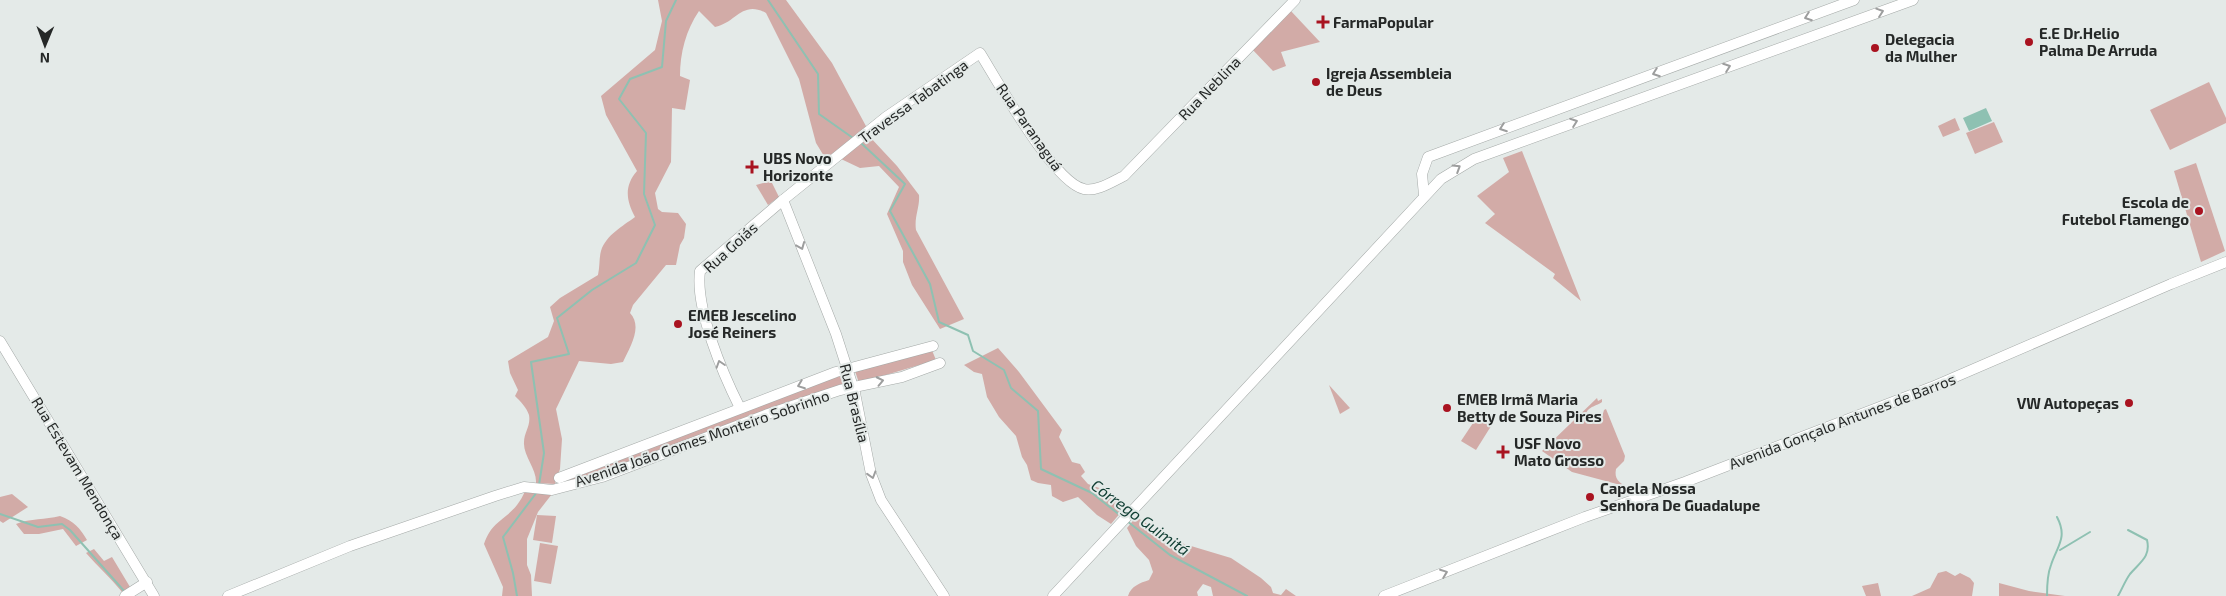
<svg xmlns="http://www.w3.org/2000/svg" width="2226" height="596" font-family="'Exo 2',sans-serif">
<rect width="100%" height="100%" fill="#e4eae8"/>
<g fill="#d2aba7">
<path d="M658 0H786L832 63 867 128 827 161 816 143 799 79 766 13C742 0 736 23 715 27L699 11C686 30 680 53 680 76L690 80 685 110 672 108 671 162 655 193 658 209 662 212 678 213 686 224 684 238 680 245 676 265H666L633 305 630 313C643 327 630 347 623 362L611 364 579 361 556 409 562 439 560 469 555 484 536 483C537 469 523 456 524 442 524 432 531 426 529 415 527 408 520 401 515 396L518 390 510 373 508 361 548 337 554 321 550 307 560 298 598 275C600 266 599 258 601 251 606 235 623 226 635 217 626 200 624 186 637 171L606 115 601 96 655 50 662 21Z"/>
<polygon points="1290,10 1320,42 1281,52 1286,66 1273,71 1251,48"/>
<polygon points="2209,82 2226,118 2226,123 2170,150 2150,110"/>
<polygon points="1955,118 1960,130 1943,137 1938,126"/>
<polygon points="1994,122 2003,142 1975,154 1966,133"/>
<path d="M869 136 897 166 919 195C920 207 914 217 916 230L964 319 940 329 912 285 903 262V251L887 214 899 187 879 166 860 168 841 159Z"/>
<polygon points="1522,151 1581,301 1553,278 1555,274 1485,223 1495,214 1477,196 1509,172 1503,158"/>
<polygon points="2196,163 2225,251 2201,262 2174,171"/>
<polygon points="771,181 779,197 768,205 756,185"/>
<polygon points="931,348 936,360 859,383 855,371"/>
<polygon points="998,348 1019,372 1062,430 1059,437 1072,462 1080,464 1085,472 1081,476 1088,484 1105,490 1127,505 1111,524 1097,515 1078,497 1063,502 1052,496 1051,485 1038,483 1031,480 1027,465 1022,457 1016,436 999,417 987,397 982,374 974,372 964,365"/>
<polygon points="845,373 847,384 632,464 568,484 563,481"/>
<polygon points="1329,385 1350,408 1340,414"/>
<path d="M1597 398 1598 401 1602 399V402C1595 407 1584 407 1586 419L1593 423C1601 423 1602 417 1604 410L1606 409 1625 456 1624 461 1616 469C1614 479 1619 483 1628 487L1572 472 1542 451Z"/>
<polygon points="1479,414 1493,423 1476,450 1461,441"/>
<path d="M525 491 552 494 538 512 527 539V565L531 575 532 596H502L503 587 484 544C492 521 504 521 517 505 520 501 523 496 525 491Z"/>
<polygon points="12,494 28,507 3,523 0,521 0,497"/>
<polygon points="537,515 556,516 552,543 533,540"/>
<path d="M60 516C74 521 80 528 87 540L76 546 63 529 39 534H24L16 524C31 518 45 520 60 516Z"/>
<path d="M1136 517 1181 543 1231 558 1261 578 1271 587 1273 593 1281 595 1286 589 1296 596H1213L1211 587 1203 584 1197 592 1198 596H1128C1131 586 1140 583 1149 580L1153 572 1149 560 1136 546 1127 528Z"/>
<polygon points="540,543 558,546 551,584 534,581"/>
<path d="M94 549 104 561 112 557 130 587 122 592C111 578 98 567 86 553Z"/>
<polygon points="1946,571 1955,576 1960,573 1970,578 1974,583 1972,596 1912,596 1930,588 1938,573"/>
<polygon points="1878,583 1881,596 1866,596 1862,586"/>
<polygon points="1999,583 2029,591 2065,596 1999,596"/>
</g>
<polygon fill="#8ec1b2" points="1986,108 1992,121 1969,131 1963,118"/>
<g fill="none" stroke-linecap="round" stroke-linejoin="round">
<g stroke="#8ec1b2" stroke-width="2">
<polyline points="768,0 818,74 819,114 853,138"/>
<polyline points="861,143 905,184 890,211 930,284 939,322 968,335 973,351 1004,370 1011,388 1038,411 1041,469 1092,493 1121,516"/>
<polyline points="539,485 544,453 531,362 569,354 557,318 592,290 636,263 655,225 644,194 646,133 619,99 630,79 662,67 666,21 676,0"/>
<polyline points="0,514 38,527 62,524 70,530 125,592"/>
<polyline points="1127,521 1170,555 1247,596"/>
<polyline points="2060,550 2090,532"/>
<polyline points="517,596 513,573 503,537 537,492"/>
<path d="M2047 596C2047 586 2047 575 2051 565 2057 546 2068 538 2057 517"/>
<path d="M2118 596C2122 589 2125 581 2130 574 2140 562 2151 557 2147 540L2128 530"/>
</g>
<g stroke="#a4a9a7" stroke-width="11">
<g id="secondary">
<polyline points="1424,195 1422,174 1428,157 1854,0"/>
<polyline points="783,200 836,334 855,393 871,474 881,500 944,596"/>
<polyline points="0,341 154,596"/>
<path d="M740 408C723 374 695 309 700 271L783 200 886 117 980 53C998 82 1054 183 1084 189 1097 192 1113 181 1124 176L1295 0"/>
<polyline points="559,478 836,372 933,346"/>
<polyline points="125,596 147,582"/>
<polyline points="228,596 350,546 495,496 524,487 552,490 602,477 768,414 840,390 902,377 940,363"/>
<polyline points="1053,596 1441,179 1474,159 1913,0"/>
<polyline points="1384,596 1585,517 1685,482 1932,387 2171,284 2226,262"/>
</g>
</g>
<use href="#secondary" stroke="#fff" stroke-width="10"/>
</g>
<defs><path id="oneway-chevron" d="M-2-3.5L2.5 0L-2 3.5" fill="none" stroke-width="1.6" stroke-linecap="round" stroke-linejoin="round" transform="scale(1.25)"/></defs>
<g stroke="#9d9e9e">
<use href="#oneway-chevron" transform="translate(1880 12) rotate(-19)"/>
<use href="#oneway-chevron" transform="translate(1808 17) rotate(160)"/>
<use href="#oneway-chevron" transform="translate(1727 67) rotate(-20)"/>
<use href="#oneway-chevron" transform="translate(1656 73) rotate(160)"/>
<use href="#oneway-chevron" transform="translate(1574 122) rotate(-20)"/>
<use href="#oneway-chevron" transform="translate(1503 128) rotate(160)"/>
<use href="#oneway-chevron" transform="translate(1457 168) rotate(-32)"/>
<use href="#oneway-chevron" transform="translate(801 246) rotate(68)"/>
<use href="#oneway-chevron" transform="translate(720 364) rotate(-108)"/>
<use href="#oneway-chevron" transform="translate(880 381) rotate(-12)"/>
<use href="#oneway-chevron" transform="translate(801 385) rotate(159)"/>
<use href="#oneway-chevron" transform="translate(872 475) rotate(73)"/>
<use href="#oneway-chevron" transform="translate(1444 573) rotate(-21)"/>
</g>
<g fill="#a91320" stroke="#e4eae8" stroke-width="2">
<path d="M1320.5 14.5h5v5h5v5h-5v5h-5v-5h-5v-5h5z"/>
<circle cx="2029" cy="42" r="5"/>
<circle cx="1875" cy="48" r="5"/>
<circle cx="1316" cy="82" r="5"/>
<path d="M749.5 159.5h5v5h5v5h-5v5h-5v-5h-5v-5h5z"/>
<circle cx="2199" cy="211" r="5"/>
<circle cx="678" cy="324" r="5"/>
<circle cx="2129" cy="403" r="5"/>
<circle cx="1447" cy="408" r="5"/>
<path d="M1500.5 444.5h5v5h5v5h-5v5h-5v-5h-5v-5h5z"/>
<circle cx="1590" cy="497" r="5"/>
</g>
<g text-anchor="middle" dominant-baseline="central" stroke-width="4" stroke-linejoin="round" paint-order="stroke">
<g font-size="15" font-weight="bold" fill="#252827" stroke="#e4eae8" text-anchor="start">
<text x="1333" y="22">FarmaPopular</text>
<text x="2039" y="33">E.E Dr.Helio<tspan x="2039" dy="17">Palma De Arruda</tspan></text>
<text x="1885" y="39">Delegacia<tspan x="1885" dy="17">da Mulher</tspan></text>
<text x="1326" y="73">Igreja Assembleia<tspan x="1326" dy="17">de Deus</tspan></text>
<text x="763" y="158">UBS Novo<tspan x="763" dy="17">Horizonte</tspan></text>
<text x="2189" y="202" text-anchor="end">Escola de<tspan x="2189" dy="17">Futebol Flamengo</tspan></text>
<text x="688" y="315">EMEB Jescelino<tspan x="688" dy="17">José Reiners</tspan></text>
<text x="1457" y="399">EMEB Irmã Maria<tspan x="1457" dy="17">Betty de Souza Pires</tspan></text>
<text x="2119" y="403" text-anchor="end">VW Autopeças</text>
<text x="1514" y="443">USF Novo<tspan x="1514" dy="17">Mato Grosso</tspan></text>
<text x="1600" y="488">Capela Nossa<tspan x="1600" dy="17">Senhora De Guadalupe</tspan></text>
</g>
<g font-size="15" fill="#252827" stroke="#e4eae8">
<text transform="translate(1209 88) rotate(-46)">Rua Neblina</text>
<text transform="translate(913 101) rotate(-36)">Travessa Tabatinga</text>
<text transform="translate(1030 127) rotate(55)">Rua Paranaguá</text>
<text transform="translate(730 247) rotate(-42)">Rua Goiás</text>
<text transform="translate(855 403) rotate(76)">Rua Brasília</text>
<text transform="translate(1842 421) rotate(-21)">Avenida Gonçalo Antunes de Barros</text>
<text transform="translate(702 438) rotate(-19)">Avenida João Gomes Monteiro Sobrinho</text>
<text transform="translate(78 468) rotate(59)">Rua Estevam Mendonça</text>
</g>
<g font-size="16" font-style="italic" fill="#103e33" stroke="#e4eae8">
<text transform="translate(1141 517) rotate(36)">Córrego Guimitá</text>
</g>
</g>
<g transform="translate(45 45) rotate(181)" stroke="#e4eae8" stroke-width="4" paint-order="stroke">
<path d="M0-4L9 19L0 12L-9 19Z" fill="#252827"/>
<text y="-8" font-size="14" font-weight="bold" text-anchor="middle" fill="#252827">N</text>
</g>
</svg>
